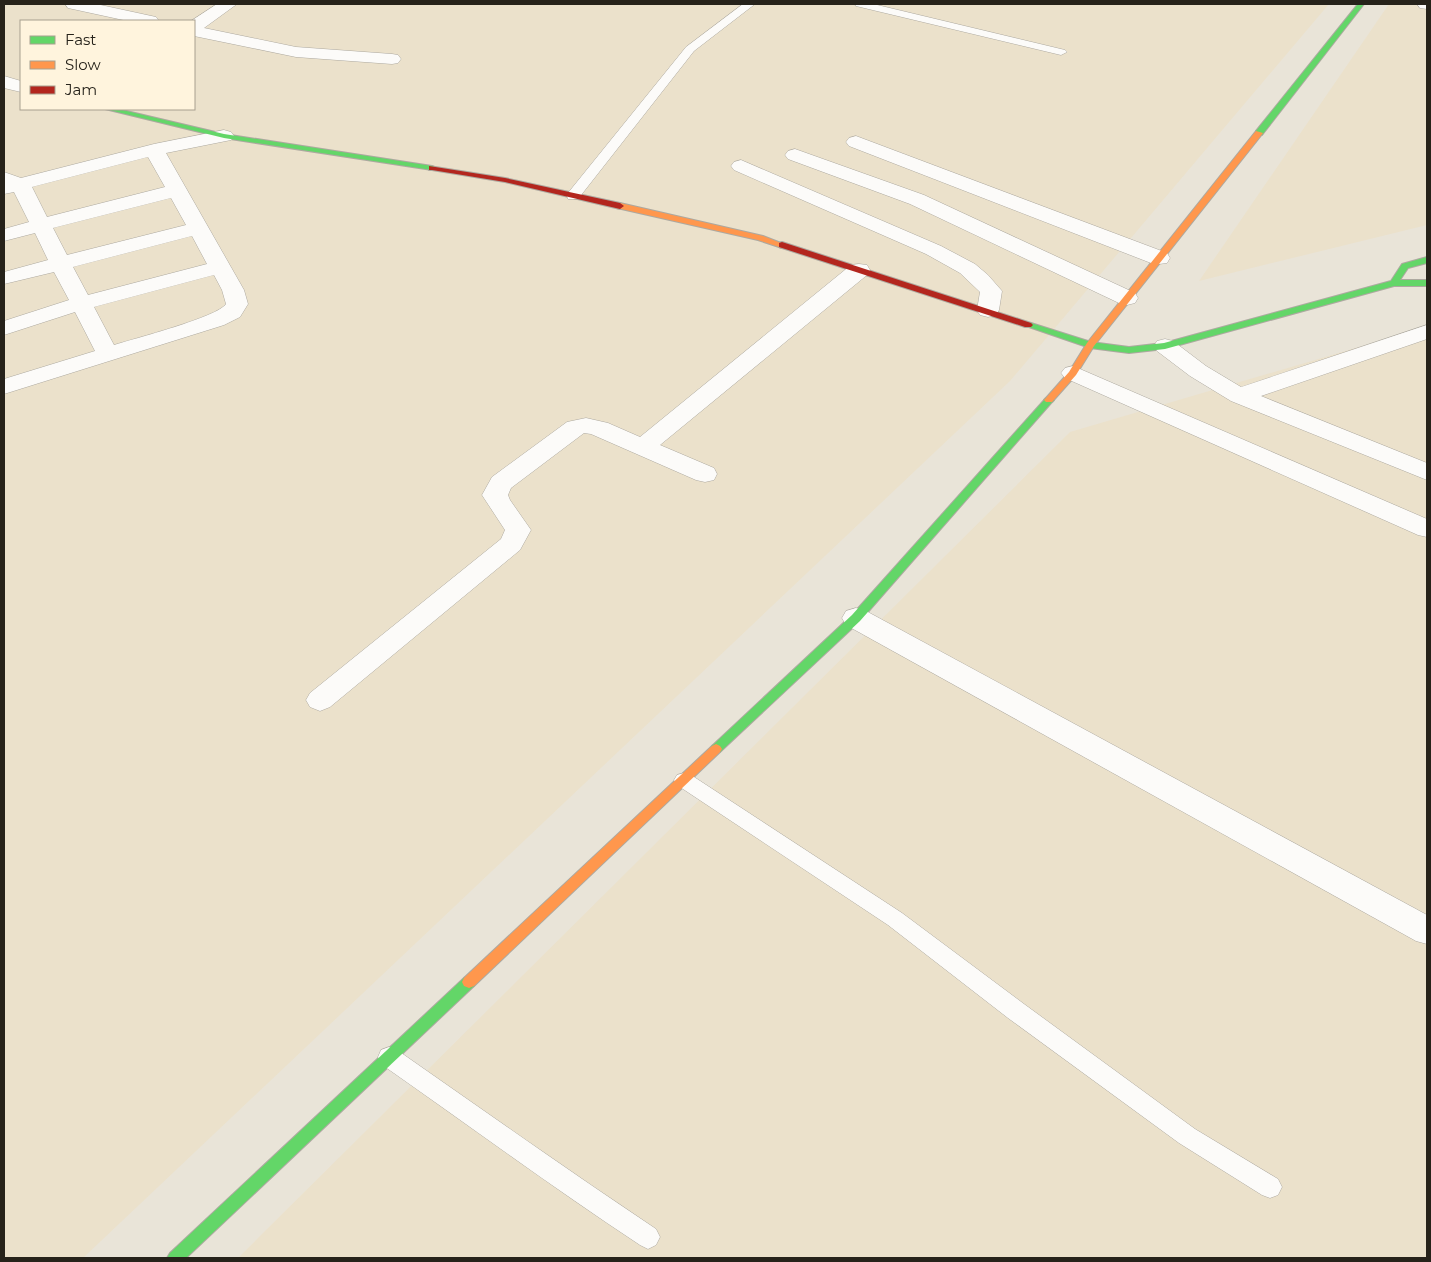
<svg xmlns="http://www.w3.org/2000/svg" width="1431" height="1262" font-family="Montserrat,sans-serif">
<rect width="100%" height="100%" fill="#e9e4d8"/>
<g fill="#ebe1cb" fill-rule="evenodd">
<path d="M4 4H1329L1010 381 83 1258H4ZM21 21H194V109H21Z"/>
<polygon points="1389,4 1427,4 1427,225 1199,281"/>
<polygon points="1427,327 1427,1258 238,1258 1070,432"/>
</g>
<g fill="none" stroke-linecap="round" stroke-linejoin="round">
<g stroke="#ada9a0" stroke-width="1">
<g id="lane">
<polygon points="743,4 755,4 694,51 578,199 568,199 567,196 568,193 686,47"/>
<polygon points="855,4 873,4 1065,50 1067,52 1061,55 856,6"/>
<polygon points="684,773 691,775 902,913 1024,1004 1195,1129 1278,1179 1282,1187 1278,1195 1270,1198 1262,1195 1179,1143 1008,1018 888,925 677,785 674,780 677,775"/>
<path d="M389 1047 397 1050C483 1110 569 1171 656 1229L660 1237 656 1245 648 1249 640 1245C552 1187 467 1124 381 1064L378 1057 381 1050Z"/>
</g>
</g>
<g stroke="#ada9a0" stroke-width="1">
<g id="street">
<polygon points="65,4 96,4 156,17 159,21 128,21 68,8"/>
<polygon points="217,4 237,4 204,28 296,47 392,54 398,55 401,59 398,63 392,64 296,57 194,36 194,21 191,21"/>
<polygon points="1417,4 1427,4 1427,9 1420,8"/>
<polygon points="4,76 21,81 21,92 4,88"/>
<path d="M224 130 231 132 234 136 231 140 166 153 244 290 248 304 240 317 224 325 4 394V379L95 351 75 312 4 335V321L69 300 54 272 4 284V272L48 260 35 233 4 241V229L29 222 14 192 4 194V172L21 178 154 144ZM148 157 165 187 47 217 32 187ZM171 198 186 225 67 255 53 228ZM192 236 207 264 88 295 73 267ZM214 275 222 290 226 304C218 317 133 339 114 345L94 307Z"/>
<polygon points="856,136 1167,253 1170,258 1167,263 1159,264 1151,263 849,146 846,142 849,138"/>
<polygon points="795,149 924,195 1135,293 1138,298 1135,303 1127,305 1119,303 910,204 788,159 785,155 788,151"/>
<polygon points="741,160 941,246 975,264 988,275 1002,291 999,310 996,315 988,317 980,315 977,310 980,292 960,273 926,254 734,170 731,166 734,162"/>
<polygon points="859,264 867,265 870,270 867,275 660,445 714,468 717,474 714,480 705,482 696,480 591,434 584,433 511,488 508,495 510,500 531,530 520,550 330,707 320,711 310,707 306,700 310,693 501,539 505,530 482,495 492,477 567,422 586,418 608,423 640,437 851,265"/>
<polygon points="1427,325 1427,339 1261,396 1427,463 1427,480 1231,401 1190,376 1157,351 1154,346 1157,341 1165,339 1173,341 1206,366 1241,387"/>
<polygon points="1073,366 1427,519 1427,537 1418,535 1065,378 1061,373 1065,368"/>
<polygon points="856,608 866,611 1427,915 1427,944 1416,941 846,625 842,618 846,611"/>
</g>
</g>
<g stroke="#ada9a0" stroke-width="2">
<g id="fast">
<polygon points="1358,4 1364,4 1262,135 1256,135 1256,131"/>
<polygon points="105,109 118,109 224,134 432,166 436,168 432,170 224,138"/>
<polygon points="1427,257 1427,263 1408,268 1400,280 1427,280 1427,286 1394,286 1165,349 1129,353 1090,348 1023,325 1025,323 1031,323 1091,342 1129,347 1164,343 1391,281 1402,264"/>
<polygon points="1049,397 1052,398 1054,400 1052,402 860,621 720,752 712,752 710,749 712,746 852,615 1046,398"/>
<polygon points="469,976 474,978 476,982 474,986 186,1258 167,1258 170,1253 464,978"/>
</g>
</g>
<g stroke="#ada9a0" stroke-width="2">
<g id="slow">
<polygon points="1256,131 1263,133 1094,346 1076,375 1052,402 1046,402 1044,400 1046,398 1069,372 1087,343"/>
<polygon points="620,203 763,236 786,245 782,248 758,240 617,208 616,206"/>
<polygon points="716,744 720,746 722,749 720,752 474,986 469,988 464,986 462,982 464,978 712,746"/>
</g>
</g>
<g stroke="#ada9a0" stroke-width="2">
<g id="jam">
<polygon points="429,166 505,178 620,203 624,206 620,209 505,182 432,170 429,170"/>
<polygon points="782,242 1031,323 1033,325 1031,327 1025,327 779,247 779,243"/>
</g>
</g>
<use href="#lane" fill="#fcfbf9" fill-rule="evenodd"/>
<use href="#street" fill="#fcfbf9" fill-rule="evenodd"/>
<use href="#fast" fill="#63d668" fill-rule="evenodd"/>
<use href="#slow" fill="#ff974d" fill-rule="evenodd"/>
<use href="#jam" fill="#b3261e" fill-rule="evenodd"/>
</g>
<rect width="1431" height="1262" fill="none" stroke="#26221a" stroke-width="10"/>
<rect x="20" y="20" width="175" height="90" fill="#fff4dd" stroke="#a8a08f"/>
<rect x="30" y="36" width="25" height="8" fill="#63d668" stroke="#a8a08f"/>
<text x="65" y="45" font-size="15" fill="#26221a">Fast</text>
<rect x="30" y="61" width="25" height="8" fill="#ff974d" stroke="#a8a08f"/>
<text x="65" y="70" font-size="15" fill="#26221a">Slow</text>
<rect x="30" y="86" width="25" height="8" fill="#b3261e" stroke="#a8a08f"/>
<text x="65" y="95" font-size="15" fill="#26221a">Jam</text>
</svg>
